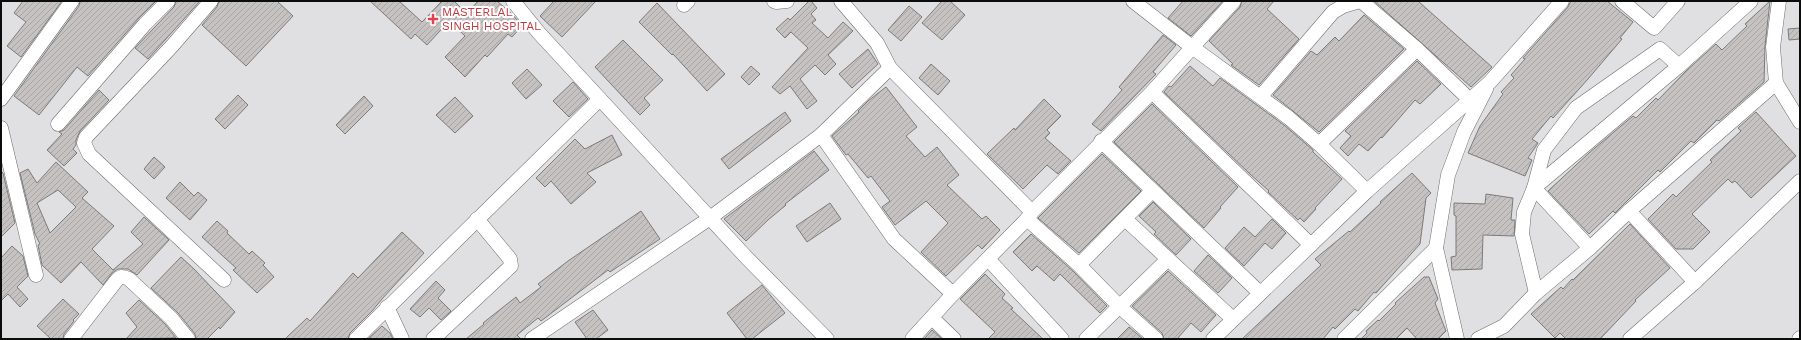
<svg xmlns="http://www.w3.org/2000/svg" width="1801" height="340" font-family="'Work Sans',sans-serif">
<defs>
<pattern id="building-hatch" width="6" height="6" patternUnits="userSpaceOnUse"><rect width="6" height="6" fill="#c5c2c1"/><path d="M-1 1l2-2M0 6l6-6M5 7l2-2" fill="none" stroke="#a8a6a5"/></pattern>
</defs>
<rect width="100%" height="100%" fill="#e0e0e3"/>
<g fill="url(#building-hatch)" stroke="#7d7b79" fill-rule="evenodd">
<polygon points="23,1 62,1 21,57 7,46 26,22 14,13"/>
<polygon points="80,1 156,1 139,18 88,76 77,67 39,115 14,96 79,6"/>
<polygon points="176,1 200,1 148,59 135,48 174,7"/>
<polygon points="219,1 277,1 293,16 246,66 202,25 217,7"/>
<polygon points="370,1 399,1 422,22 442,1 454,1 467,14 478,1 497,1 513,15 522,26 512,37 508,34 487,57 485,55 465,77 445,57 465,36 449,21 427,45 415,34 411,39"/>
<polygon points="554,1 596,1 562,37 540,16"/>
<polygon points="809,1 811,1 817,8 811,14 816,20 812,23 828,38 843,22 853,31 828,55 836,64 825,75 815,65 800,79 817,101 807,109 790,86 780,94 772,87 808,48 791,32 785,38 776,29 788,18 790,20"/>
<polygon points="942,1 950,1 965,15 942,40 922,23"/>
<polygon points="1183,1 1223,1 1191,36 1168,18"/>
<polygon points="1242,1 1274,1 1267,9 1299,39 1259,85 1231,65 1233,64 1209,41 1240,7"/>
<polygon points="1374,1 1418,1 1492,67 1471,87"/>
<polygon points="1571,1 1607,1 1633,22 1620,38 1622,39 1588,79 1553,118 1551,116 1532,139 1538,143 1528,158 1532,160 1525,176 1468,153 1480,126 1503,94 1501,92 1514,78 1511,75 1525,59 1523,58 1568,7"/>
<polygon points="1770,1 1765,46 1764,82 1719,121 1717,120 1694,143 1691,141 1660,172 1658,170 1615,213 1613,211 1589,234 1548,191 1589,153 1633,116 1636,118 1656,98 1658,100 1686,71 1716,44 1722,50 1747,26 1745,24"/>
<polygon points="657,3 725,74 707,91 673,54 672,55 639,22"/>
<polygon points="909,6 922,17 901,41 888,30"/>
<polygon points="1364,15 1404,49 1319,132 1273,95 1311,51 1317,55 1335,37 1339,41"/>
<polygon points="1800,28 1800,39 1789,40 1788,29"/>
<polygon points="1163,35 1176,45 1153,72 1156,74 1101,131 1092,124 1122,90 1119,87"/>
<polygon points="623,40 663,80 644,98 650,105 640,115 595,67"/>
<polygon points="868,49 878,64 852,88 839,74"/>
<polygon points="1417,61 1441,84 1420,104 1415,100 1382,138 1381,137 1368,151 1359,144 1348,156 1340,148 1351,136 1345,131"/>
<polygon points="931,64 950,81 938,95 919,78"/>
<polygon points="751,66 760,74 749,85 741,77"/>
<polygon points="1190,66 1213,86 1220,78 1284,125 1313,150 1313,152 1342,179 1315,208 1316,209 1304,222 1300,218 1298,220 1268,192 1269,191 1250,174 1164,92 1169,86 1171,87"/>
<polygon points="527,69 542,85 526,99 512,83"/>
<polygon points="573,82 588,99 569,117 553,101"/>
<polygon points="886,87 917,127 906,136 925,157 937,147 959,175 947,185 982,219 986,216 1000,230 982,249 978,245 946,276 921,252 948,223 926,201 895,225 882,207 890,201 871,176 868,178 848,154 846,155 832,136 859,112 858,111 868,101"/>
<polygon points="99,90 109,100 80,131 76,140 76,145 73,149 77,153 64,166 47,150 62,134 59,132 64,130"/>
<polygon points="238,95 248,105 225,129 215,119"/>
<polygon points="364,96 373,106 345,134 336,125"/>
<polygon points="455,97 473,116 455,133 436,115"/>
<polygon points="1044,99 1061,116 1047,130 1050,133 1045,138 1071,161 1058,174 1047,165 1023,189 987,154 1014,128 1015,130"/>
<polygon points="1152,104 1238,187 1220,207 1221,208 1204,228 1114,142"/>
<polygon points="785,112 791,121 729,169 721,159"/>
<polygon points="1756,112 1796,156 1751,198 1735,181 1732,183 1728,179 1692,214 1710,232 1693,249 1676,249 1648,219 1673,194 1676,197 1712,162 1710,160 1741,131 1738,128"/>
<polygon points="612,135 622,155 587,173 596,182 571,204 551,181 545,187 536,178 575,139 585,149"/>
<polygon points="814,151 829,170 785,204 786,205 768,220 746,241 724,219"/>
<polygon points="1102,154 1141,191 1079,253 1038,218"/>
<polygon points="154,157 165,167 154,179 144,169"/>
<path d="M56 162 88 192 82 198 114 226 92 249 113 270 143 244 131 232 144 217 169 240 137 275 128 269H118L112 273 103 285 81 262 61 283 42 265 38 245 40 244 35 234 20 173 28 169 37 183ZM58 190 76 207 50 233 37 203Z"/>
<polygon points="1,171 3,173 15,223 1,237"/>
<polygon points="1412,173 1431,193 1426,198 1420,244 1376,293 1374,292 1358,311 1355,309 1335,329 1333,327 1323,339 1242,339 1321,265 1315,259 1349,231 1350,232 1381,203 1380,202"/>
<polygon points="180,182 194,196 198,192 207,200 190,220 166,198"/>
<polygon points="1486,194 1513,198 1511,220 1515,220 1514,236 1483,235 1482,269 1452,270 1451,257 1456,256 1456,216 1454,215 1454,203 1485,204"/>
<polygon points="1153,202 1191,239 1176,255 1154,234 1156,232 1139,216"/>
<polygon points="830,203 841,219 807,242 796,226"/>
<polygon points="641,211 660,239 610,272 608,270 541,321 538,318 517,335 521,339 466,339 484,324 483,323 516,297 520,303 541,287 538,284 568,261"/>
<polygon points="1272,219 1286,233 1272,249 1265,243 1244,266 1225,248 1244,227 1255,237"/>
<polygon points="217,221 228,231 227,233 249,254 252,251 265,263 263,265 274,277 257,293 233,270 236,268 202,237"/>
<polygon points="1630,224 1670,268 1635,300 1636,301 1600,339 1566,339 1560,333 1555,338 1531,314 1561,287 1563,289 1572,279 1573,280"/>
<polygon points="402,232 424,253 382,299 372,311 350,333 348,339 285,339 307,318 310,321 353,273 358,278"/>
<polygon points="1031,234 1073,271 1107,306 1100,313 1060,274 1054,281 1037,266 1032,271 1013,252"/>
<polygon points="12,246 23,256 28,276 17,287 28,299 20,307 8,294 1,301 1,258"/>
<polygon points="1208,255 1232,278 1218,293 1194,271"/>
<polygon points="181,257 194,269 235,312 220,329 219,327 207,339 196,339 195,334 178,313 151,288"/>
<polygon points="1168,271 1216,315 1201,332 1191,323 1177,339 1164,339 1162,333 1132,306"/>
<polygon points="985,274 1005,294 1002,298 1013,308 1011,309 1043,339 988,339 995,332 960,299"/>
<polygon points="1424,277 1429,277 1438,299 1435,303 1446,331 1438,339 1417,339 1407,328 1396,339 1361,339 1367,333 1366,331 1378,320 1379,321 1396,304 1395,303"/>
<polygon points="436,281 445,290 438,298 451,311 441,320 429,308 420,317 410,309"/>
<polygon points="762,285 785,313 752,339 747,339 727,313"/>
<polygon points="63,299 79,314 73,320 74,321 64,334 63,339 51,339 37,326"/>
<polygon points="139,300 165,324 176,338 126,339 137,327 126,313"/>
<polygon points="593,310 608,330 596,339 587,339 575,322"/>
<polygon points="382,326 390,333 393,339 368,339"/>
<polygon points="1129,327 1143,339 1117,339"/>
<polygon points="932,330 942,339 924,339"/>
</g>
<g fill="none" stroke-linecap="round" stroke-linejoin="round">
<g stroke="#6c6d6f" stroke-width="15">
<g id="minor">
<polyline points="211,1 172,46 86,137 84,143 89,154 224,280"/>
<polyline points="513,1 539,33 746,257 827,339"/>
<polyline points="774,1 776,2 787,1"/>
<polyline points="841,1 877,43 890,68 1032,212"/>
<polyline points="1133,1 1192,47 1289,118 1319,144 1367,191"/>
<polyline points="1622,1 1654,28 1678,1"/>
<polyline points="1779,1 1773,47 1776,83 1800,122"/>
<polyline points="684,5 688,1"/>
<polyline points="1417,49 1470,100"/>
<polyline points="1152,92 1311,245"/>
<polyline points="1261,96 1333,12 1343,6 1360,1"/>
<polyline points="1,99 72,1"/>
<polyline points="58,124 145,24 168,1"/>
<polyline points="1,128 36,275"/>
<polyline points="821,135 894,239 953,294"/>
<polyline points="1101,141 1260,293"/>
<polyline points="1319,144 1417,49 1361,1"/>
<polyline points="1629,211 1695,282"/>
<polyline points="1027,219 1079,265 1120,307 1156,339"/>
<polyline points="1125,219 1233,319"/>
<polyline points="1590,248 1534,188 1544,150 1576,108 1660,49 1679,66"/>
<polyline points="988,259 1062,339"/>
<polyline points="1079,265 1152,191"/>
<polyline points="1536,293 1522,234 1524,212 1534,188 1679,66 1751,1"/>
<polyline points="387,307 402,339"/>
<polyline points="932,318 954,339"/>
<path d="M71 339 116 281C120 276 123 276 129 279L171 318 188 339"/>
<polyline points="356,339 600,99"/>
<polyline points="433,339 511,266 510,259 477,219"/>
<polyline points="532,339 710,218 821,135 890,68"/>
<polyline points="912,339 953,294 1027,219 1032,212 1152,92 1234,1"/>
<polyline points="1086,339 1168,259"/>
<polyline points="1213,339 1367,191 1490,82 1562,1"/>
<polyline points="1344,339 1436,248"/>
<polyline points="1457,339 1436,248 1448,175 1464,132 1486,89"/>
<polyline points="1478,339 1504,326 1536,293 1590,248 1629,211 1776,83"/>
<polyline points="1630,339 1695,282 1800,181"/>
<polyline points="1799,339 1800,338"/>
</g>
</g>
<use href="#minor" stroke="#fff" stroke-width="14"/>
</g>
<path fill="#e0444e" stroke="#fff" stroke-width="1.5" d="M431 13h4v4h4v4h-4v4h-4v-4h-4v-4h4z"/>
<g text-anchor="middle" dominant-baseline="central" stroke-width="4" stroke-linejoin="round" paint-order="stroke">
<g font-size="12" fill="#be3a42" stroke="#fff" text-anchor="start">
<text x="442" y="12">MASTERLAL<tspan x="442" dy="14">SINGH HOSPITAL</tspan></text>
</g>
</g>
<rect width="1801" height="340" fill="none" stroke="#0b0c0c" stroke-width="4"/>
</svg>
